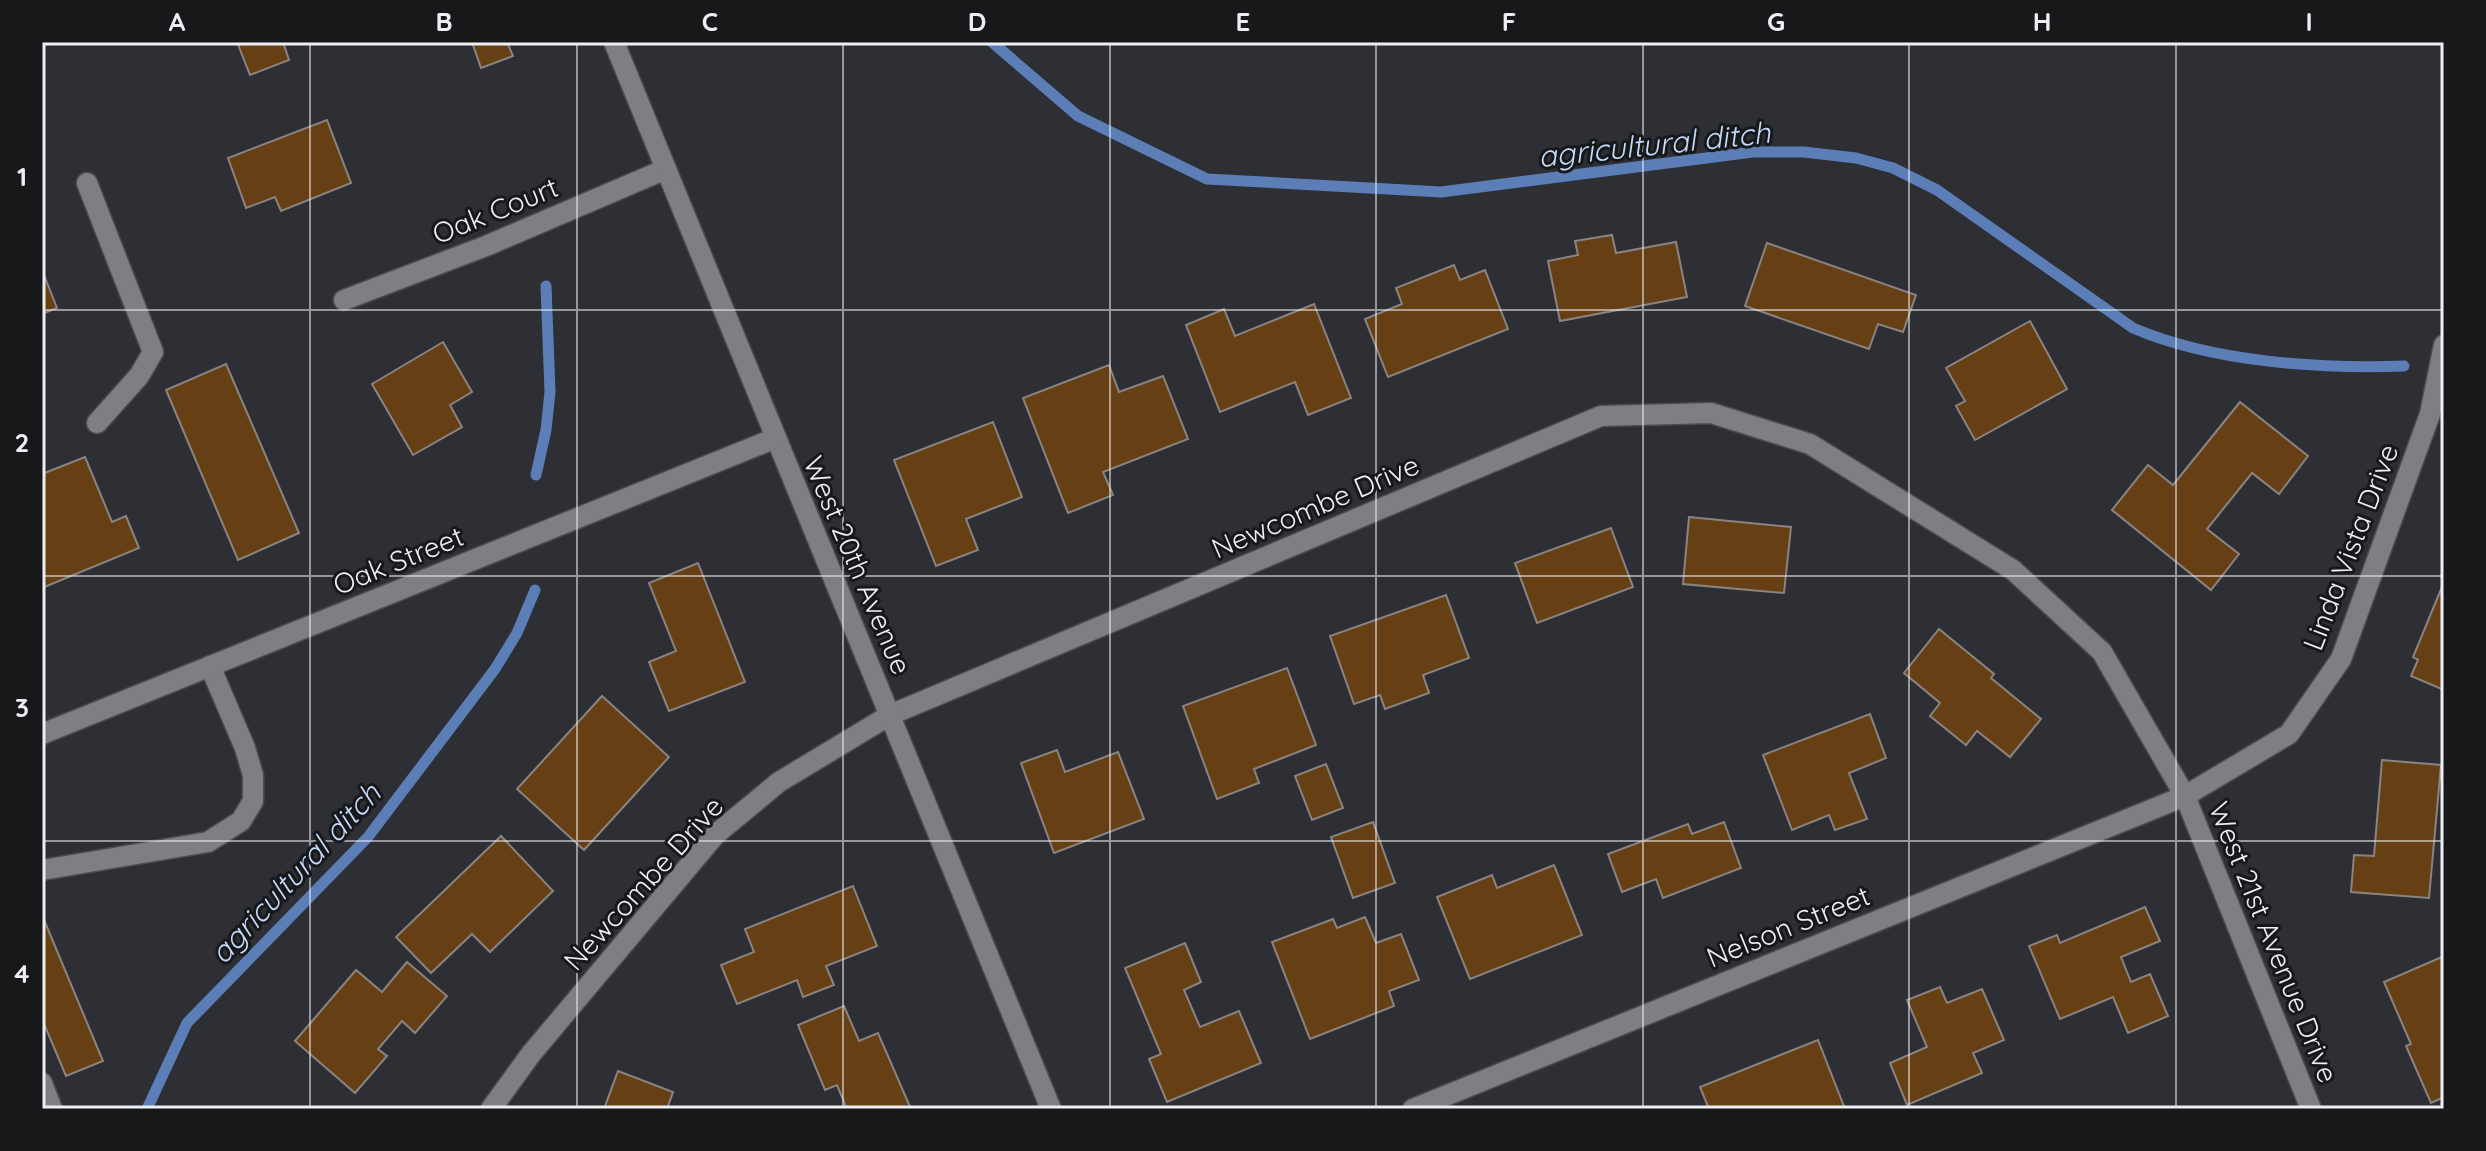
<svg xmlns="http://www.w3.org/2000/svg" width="2486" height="1151" font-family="Quicksand,sans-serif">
<rect width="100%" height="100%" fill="#2e2f35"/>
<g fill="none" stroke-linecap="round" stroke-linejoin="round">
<g stroke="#5b7eb7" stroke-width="11">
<path d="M992 42 1078 116 1207 179 1441 192 1753 152H1804L1856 158 1893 168 1937 190 2133 328C2212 362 2319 369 2404 366"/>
<polyline points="536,475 546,430 550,392 546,286"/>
<polyline points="147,1109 187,1023 368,837 495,669 517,633 535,590"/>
</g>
</g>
<g fill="#663f15" stroke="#8a8480" stroke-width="2">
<polygon points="237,42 283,42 289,60 250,75"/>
<polygon points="472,42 507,42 513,56 481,68"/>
<polygon points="327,120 351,183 281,211 275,197 246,208 228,158"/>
<polygon points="1612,235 1616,253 1676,242 1687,297 1560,321 1548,261 1578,255 1575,241"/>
<polygon points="1767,243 1916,295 1903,332 1878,324 1869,349 1745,306"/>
<polygon points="1454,265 1460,280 1485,270 1508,329 1388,377 1365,319 1402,304 1396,288"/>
<polygon points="42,270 57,308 42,314"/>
<polygon points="1314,304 1351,398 1308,415 1295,382 1220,412 1186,325 1224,309 1235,336"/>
<polygon points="2030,321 2067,389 1975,440 1956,406 1965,401 1946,368"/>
<polygon points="443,342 472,392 450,405 462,427 413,455 372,384"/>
<polygon points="226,364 299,533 238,560 166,390"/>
<polygon points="1109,365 1119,392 1163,376 1188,439 1103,472 1113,495 1068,513 1023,398"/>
<polygon points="2240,402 2308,456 2279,494 2252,473 2207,529 2239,554 2211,590 2112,510 2148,465 2173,485"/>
<polygon points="993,422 1022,497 966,519 978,550 936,566 894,460"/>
<polygon points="85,457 112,522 126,516 139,548 42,588 42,474"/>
<polygon points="1689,517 1791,527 1784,593 1683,584"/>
<polygon points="1611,528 1633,587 1537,623 1515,563"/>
<polygon points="698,563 745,682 669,711 649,662 676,651 649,583"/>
<polygon points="2444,582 2444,690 2411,676 2418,660 2413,657"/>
<polygon points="1446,595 1469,658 1423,675 1429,693 1385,709 1380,695 1354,704 1330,636"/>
<polygon points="1939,629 1994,674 1991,678 2041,719 2010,757 1977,731 1966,745 1930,716 1940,703 1904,673"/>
<polygon points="1287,668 1316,745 1254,769 1259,783 1217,799 1183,706"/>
<polygon points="602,696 669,757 584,850 517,789"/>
<polygon points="1870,714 1886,758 1849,773 1867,819 1835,830 1829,815 1792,830 1763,755"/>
<polygon points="1057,750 1065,772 1118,752 1144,819 1054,853 1021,763"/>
<polygon points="2382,760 2441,765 2429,898 2351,892 2354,855 2374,856"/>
<polygon points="1326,764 1343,808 1312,820 1295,776"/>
<polygon points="1373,822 1395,883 1353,898 1331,837"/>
<polygon points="1724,822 1741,868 1663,898 1656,879 1622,892 1608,854 1688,824 1692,834"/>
<polygon points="501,836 553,891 490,952 472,934 431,973 396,937"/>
<polygon points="1554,865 1582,935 1470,979 1437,897 1492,875 1497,888"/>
<polygon points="853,886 877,946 826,966 834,985 803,997 797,980 737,1004 721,965 754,952 745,929"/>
<polygon points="2145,907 2160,941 2121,957 2131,982 2150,974 2168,1016 2128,1033 2113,997 2060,1019 2029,946 2057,935 2060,943"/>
<polygon points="42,915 103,1061 66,1076 42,1019"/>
<polygon points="1365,917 1376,943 1401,934 1419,980 1389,991 1394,1006 1310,1039 1272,942 1333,919 1337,928"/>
<polygon points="1185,943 1201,982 1184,990 1200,1027 1239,1011 1261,1063 1167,1102 1149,1059 1161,1054 1125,968"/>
<polygon points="2444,956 2444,1097 2431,1103 2406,1046 2411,1044 2384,982"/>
<polygon points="407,962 447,996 415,1033 402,1021 378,1049 387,1056 355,1093 295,1041 356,970 382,992"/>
<polygon points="1940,987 1947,1003 1982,989 2004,1040 1973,1053 1982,1073 1907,1105 1890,1063 1927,1047 1907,1000"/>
<polygon points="844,1006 859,1041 878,1033 911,1109 847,1109 837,1085 825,1090 798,1025"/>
<polygon points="1818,1040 1845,1109 1709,1109 1700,1087"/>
<polygon points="618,1071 673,1092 667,1109 604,1109"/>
</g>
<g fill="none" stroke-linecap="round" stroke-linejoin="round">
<g stroke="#4a4c4f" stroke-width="23">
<g id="service">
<polyline points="87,183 153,352 139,376 97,423"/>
<polyline points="42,870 208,842 241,821 253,801 253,775 245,748 210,666"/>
<polyline points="42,1083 52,1109"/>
</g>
</g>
<g stroke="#4a4c4f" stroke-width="23">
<g id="minor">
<polyline points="344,300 486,246 666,169"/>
<polyline points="491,1109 531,1054 715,835 779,782 890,715 1601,416 1711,413 1810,444 2013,570 2102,652 2185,796 2311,1109"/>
<polyline points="1413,1109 2185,796 2289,734 2341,659 2430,414 2444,345"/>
</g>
</g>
<g stroke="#4a4c4f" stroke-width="23">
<g id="tertiary">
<polyline points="614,42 1051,1109"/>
<polyline points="42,734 776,438"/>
</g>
</g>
<use href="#service" stroke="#7d7f85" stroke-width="20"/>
<use href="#minor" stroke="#7d7f85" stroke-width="20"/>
<use href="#tertiary" stroke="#7d7f85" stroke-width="20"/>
</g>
<path fill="none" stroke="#edeff2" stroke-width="2" stroke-opacity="0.55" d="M310 42V1109M577 42V1109M843 42V1109M1110 42V1109M1376 42V1109M1643 42V1109M1909 42V1109M2176 42V1109M42 310H2444M42 576H2444M42 841H2444"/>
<g text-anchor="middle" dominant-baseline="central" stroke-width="6" stroke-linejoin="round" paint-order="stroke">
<g font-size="28" fill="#edeff2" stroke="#17181a">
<text transform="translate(495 210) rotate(-22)">Oak Court</text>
<text transform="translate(1315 506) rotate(-23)">Newcombe Drive</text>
<text transform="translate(2350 547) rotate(-69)">Linda Vista Drive</text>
<text transform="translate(398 560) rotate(-22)">Oak Street</text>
<text transform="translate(858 565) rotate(67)">West 20th Avenue</text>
<text transform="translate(643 883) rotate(-48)">Newcombe Drive</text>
<text transform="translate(1788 926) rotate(-22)">Nelson Street</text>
<text transform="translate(2274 942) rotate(68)">West 21st Avenue Drive</text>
</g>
<g font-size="30" font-style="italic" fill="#c5dafa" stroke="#17181a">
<text transform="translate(1654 144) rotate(-6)">agricultural ditch</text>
<text transform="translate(295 873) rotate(-47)">agricultural ditch</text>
</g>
</g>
<rect width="2486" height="1151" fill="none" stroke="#17181a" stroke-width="88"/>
<rect x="44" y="44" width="2398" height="1063" fill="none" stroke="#edeff2" stroke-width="3"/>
<g font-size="26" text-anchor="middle" font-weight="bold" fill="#edeff2">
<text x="177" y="31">A</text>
<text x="444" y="31">B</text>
<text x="710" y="31">C</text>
<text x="977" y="31">D</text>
<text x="1243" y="31">E</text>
<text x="1509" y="31">F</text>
<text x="1776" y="31">G</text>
<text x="2042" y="31">H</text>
<text x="2309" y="31">I</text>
<text x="22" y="186">1</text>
<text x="22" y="452">2</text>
<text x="22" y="717">3</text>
<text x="22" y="983">4</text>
</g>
</svg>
